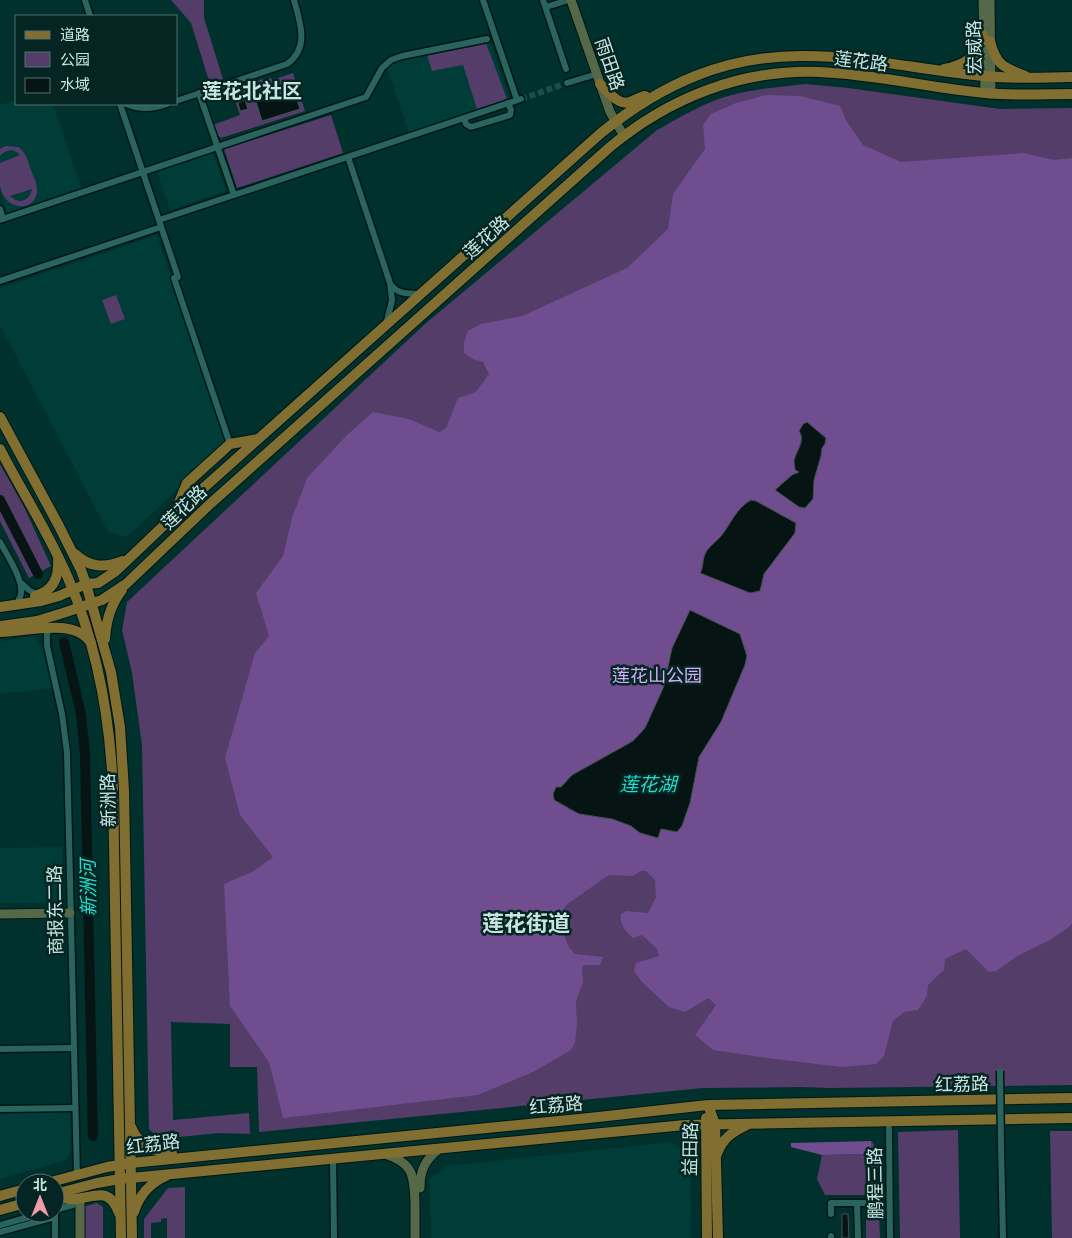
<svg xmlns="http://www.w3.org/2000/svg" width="1072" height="1238" font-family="'DejaVu Sans','Noto Sans SC',sans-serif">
<rect width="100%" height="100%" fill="#00312d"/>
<g fill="#003c38">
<polygon points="490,41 510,100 409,133 386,65 419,56"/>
<polygon points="16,100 16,104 53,104 81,188 7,213 0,191 0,105"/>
<polygon points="213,153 226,191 170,210 157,171"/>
<polygon points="157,235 226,444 127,537 108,532 0,325 0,288"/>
<polygon points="35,636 43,648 52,688 0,694 0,641"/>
<polygon points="62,847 63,897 56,903 0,903 0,848"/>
<polygon points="70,1111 71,1149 68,1158 63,1161 0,1179 0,1112"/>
<polygon points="672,1142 691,1158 691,1238 431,1238 430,1179 447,1166"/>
</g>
<g fill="#543d69" fill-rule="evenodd">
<polygon points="171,0 204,0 204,18 223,79 210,84 191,23"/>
<polygon points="486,43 507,99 477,109 463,65 432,71 427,55"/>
<path d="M293 73 305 111 221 138 217 135 213 125 240 115 236 103 232 100C231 83 252 86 262 79L263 80 271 78 272 80Z"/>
<path d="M805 84 848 88 1000 109 1072 108V1085L829 1088 801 1087 703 1088 259 1132 257 1067H230V1024L171 1022 173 1120 249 1113 250 1134 219 1133 159 1139 149 1129 142 745 132 673 122 630 127 602 425 324 657 130C679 118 703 103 728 96 753 89 779 87 805 84Z"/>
<polygon points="331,115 343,153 237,188 224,149"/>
<path d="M5 146 18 147C26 152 28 161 31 170 33 176 37 182 37 189 38 212 5 213 0 186 0 179 0 170 0 163L20 155C14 148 6 149 0 156V149ZM32 189C30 201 19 205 10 196Z"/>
<polygon points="116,295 125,319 111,324 102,300"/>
<polygon points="0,464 25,509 51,566 29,578 0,521"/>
<polygon points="958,1130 960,1238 900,1238 898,1132"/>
<polygon points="1050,1131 1072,1131 1072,1238 1052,1238"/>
<polygon points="871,1141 878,1150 879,1192 875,1195 825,1195 817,1179 822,1155 871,1154"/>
<polygon points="185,1187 185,1238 167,1238 167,1218 161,1219 161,1222 151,1223 151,1238 144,1238 144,1219 168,1188"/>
<polygon points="97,1203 103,1207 103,1238 84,1238 83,1207"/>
<polygon points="866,1213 875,1213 879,1216 880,1238 866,1238"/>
</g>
<g fill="#6f4d8e" fill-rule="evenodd">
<path d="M766 95 800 96 840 106 846 120 863 145 901 162 1024 153 1054 160 1072 158V923L1069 927 1050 940 1019 955 996 971 989 972 966 949 945 959 944 970 928 985 927 996 918 1010 904 1012 893 1021 884 1056 876 1064 842 1067 767 1058 713 1050 695 1035 716 1005 708 998 685 1012 669 1007 642 982 634 971 636 963 659 956 657 949 642 935 633 938C626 932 619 923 621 914L626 911 648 913 656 897 655 880 646 871H641L633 876 609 875 566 905 561 915V926L568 946 575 954 603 957 600 965H584L582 968 583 982 576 1001 577 1024 575 1043 571 1050 533 1072 478 1095 283 1118 269 1062 230 1006 224 884 254 871 273 857 240 815 225 758 255 653 269 636 256 593 283 556 292 518 307 478 347 435 373 412 409 419 439 432 446 428 458 398 476 392 489 374 483 362 473 359 464 353V342L468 331 481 324 522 316 627 268 668 229 673 194 705 149 703 125 711 114 736 103ZM807 422 826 438 825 444 822 448 821 456 814 480 813 499 779 485 800 471 794 461C799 448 802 435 807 422ZM751 500 756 501 768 567 764 574 762 585 750 593 701 573C704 566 703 560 705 554 707 547 717 542 721 536 731 524 736 508 751 500ZM672 648 721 722 699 757 690 803 682 826 661 829 658 838 640 833 631 826 612 819 579 814 568 809 561 787C581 766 608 758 632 741 658 722 666 678 672 648Z"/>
<polygon points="871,1141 871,1154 822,1155 791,1147 791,1143"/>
</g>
<g fill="#061514" stroke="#405352">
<polygon points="294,90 300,109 262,121 256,102"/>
<polygon points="240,93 244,95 243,101 245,100 248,109 240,111 238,103 241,102 237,96"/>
<path d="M807 422 826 438 825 444 822 448 821 456 814 480 813 499 805 508 799 507 775 490 792 475 799 472 795 470C795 469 794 462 794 461 796 450 806 442 799 431L803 424Z"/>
<path d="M751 500 756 501 796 523 795 533 764 574 760 591 750 593 700 573C704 566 702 561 705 554 708 547 716 542 721 536 731 524 736 508 751 500Z"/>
<polygon points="690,610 740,634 747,656 745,665 721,722 699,757 690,803 682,826 677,832 661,829 658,838 640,833 631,826 612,819 579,814 554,800 553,794 556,787 561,787 572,775 633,741 645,728 664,686 672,648"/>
<polygon points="842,1214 848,1214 849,1238 842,1238"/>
</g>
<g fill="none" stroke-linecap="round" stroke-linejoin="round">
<g stroke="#061514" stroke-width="10">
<polyline points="0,500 38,574"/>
<polyline points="64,642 81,714 85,755 93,1136"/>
</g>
<polyline stroke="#1e4c48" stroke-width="6" stroke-dasharray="6 3" stroke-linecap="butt" points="521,99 567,83"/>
<g stroke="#001715" stroke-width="9">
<g id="street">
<polyline points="85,0 90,16"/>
<polyline points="483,0 517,100"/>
<polyline points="543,0 566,69"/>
<polyline points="546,7 569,0"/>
<polyline points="567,83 597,74"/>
<polyline points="199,93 234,195"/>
<path d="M176 101 287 64C310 48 300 22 294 0"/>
<polyline points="120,104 178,277 174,278 230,444"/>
<path d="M126 104C140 110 153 109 167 104"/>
<polyline points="464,118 466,124 471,127 510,115 511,110 508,103"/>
<polyline points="348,157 390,283 392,300 386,325"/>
<polyline points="0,209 3,219"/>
<polyline points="0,220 366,97 382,68 391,60 402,56 487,39"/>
<polyline points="159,220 521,99"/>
<polyline points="0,281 161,227"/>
<path d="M392 286C399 295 410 293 421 294"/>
<path d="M0 542C7 555 28 586 19 599"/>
<polyline points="21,583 29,590 38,595"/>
<polyline points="51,629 47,633 47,646 62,714 67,753 77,1175"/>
<polyline points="0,1049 73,1048"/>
<polyline points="0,1109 74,1108"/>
<polyline points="889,1128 890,1238"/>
<polyline points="1001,1146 1003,1238"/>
<polyline points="333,1159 334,1238"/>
<polyline points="857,1203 858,1238"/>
<polyline points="55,1210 73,1205 72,1200"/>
<polyline points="831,1214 831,1203 879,1203"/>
<polyline points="0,1225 43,1213"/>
<polyline points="0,1232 55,1217"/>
<polyline points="831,1236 831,1238"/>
<polyline points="55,1238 55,1214"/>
</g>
</g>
<g stroke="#001715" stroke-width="11">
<g id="secondary">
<polyline points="571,0 610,112 624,136"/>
<polyline points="983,0 985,93"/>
<polyline points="990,0 991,94"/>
<polyline points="0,914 70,913"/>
<path d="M385 1154C413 1163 414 1175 415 1202 415 1214 415 1226 415 1238"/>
<path d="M420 1188C420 1170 425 1160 439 1149"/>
<polyline points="80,1238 80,1199"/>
</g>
</g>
<g stroke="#001715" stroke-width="12">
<g id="primary">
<path d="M990 41C996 65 1003 67 1025 76"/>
<path d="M944 69C965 65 977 57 983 35"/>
<path d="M600 84C608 91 618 106 630 102 635 100 640 97 645 96"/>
<polyline points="0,417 59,526 81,570 86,584 111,672 120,727 124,790 132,1238"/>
<path d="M0 449C22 492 49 533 68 578 97 645 110 716 113 790L121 1238"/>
<polyline points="175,512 187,483 230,444 258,439"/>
<path d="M75 554C90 568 105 568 123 561"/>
<path d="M35 596C53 591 59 578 58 560"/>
<path d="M0 607 41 601 59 596 86 584 98 583 116 571 199 492 601 133C662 84 725 55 805 56 865 56 925 71 985 76 1014 79 1043 78 1072 77"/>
<path d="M0 626 37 621 63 613 102 600 126 584 210 504 610 147C669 98 741 69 819 72 875 74 930 88 985 93 1014 96 1043 94 1072 94"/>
<path d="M0 632C26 632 75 617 91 643"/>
<path d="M105 639C106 622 111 604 122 590"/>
<polyline points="708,1105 715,1124 718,1238"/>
<polyline points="706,1118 707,1238"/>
<path d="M131 1127C139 1146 153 1152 172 1153"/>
<path d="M717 1154C723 1138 732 1132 747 1125"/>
<polyline points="47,1183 107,1167 131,1163 589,1118 708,1105 1072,1098"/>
<polyline points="55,1194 97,1183 120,1179 685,1125 1072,1118"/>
<polyline points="0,1196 25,1189"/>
<path d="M55 1196C62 1198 69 1200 75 1199 96 1197 109 1186 119 1213"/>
<polyline points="0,1210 25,1203"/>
<path d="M134 1212C139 1196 150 1183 166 1176"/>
</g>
</g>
<use href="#street" stroke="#29645f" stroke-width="6"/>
<use href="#secondary" stroke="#556948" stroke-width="9"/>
<use href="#primary" stroke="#816e31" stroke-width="10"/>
<g stroke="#001715" stroke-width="9" stroke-linecap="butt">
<polyline id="street-bridge" points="1000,1071 1001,1146"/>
</g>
<use href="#street-bridge" stroke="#29645f" stroke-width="6"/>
</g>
<g text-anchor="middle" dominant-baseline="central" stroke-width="5" stroke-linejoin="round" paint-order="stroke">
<g font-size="18" fill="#c8e5e1" stroke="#052522">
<text transform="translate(974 47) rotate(-91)">宏威路</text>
<text transform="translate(861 61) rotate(7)">莲花路</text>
<text transform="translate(610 64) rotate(71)">雨田路</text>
<text transform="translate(486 237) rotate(-42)">莲花路</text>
<text transform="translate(184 507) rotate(-44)">莲花路</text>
<text transform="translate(108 800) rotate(-91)">新洲路</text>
<text transform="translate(55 910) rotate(-91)">商报东二路</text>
<text transform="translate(962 1084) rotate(-1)">红荔路</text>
<text transform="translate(556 1105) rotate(-5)">红荔路</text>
<text transform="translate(153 1144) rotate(-7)">红荔路</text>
<text transform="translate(690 1149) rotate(-89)">益田路</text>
<text transform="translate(875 1183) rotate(-91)">鹏程三路</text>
</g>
<g font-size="18" fill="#d3aef8" stroke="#052522">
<text x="657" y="675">莲花山公园</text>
</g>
<g font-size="19" font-style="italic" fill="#1fddd0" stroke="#052522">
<text x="648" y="784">莲花湖</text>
<text transform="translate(88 888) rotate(-91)">新洲河</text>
</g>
<g font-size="20" font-weight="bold" fill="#c8e5e1" stroke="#052522">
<text x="252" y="91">莲花北社区</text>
</g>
<g font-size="22" font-weight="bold" fill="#c8e5e1" stroke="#052522">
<text x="526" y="923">莲花街道</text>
</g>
</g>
<rect x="15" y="15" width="162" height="90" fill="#052522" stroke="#53726e"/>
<rect x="25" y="31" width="25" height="8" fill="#816e31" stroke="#53726e"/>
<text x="60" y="40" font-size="15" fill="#c8e5e1">道路</text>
<rect x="25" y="52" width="25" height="15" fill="#543d69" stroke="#53726e"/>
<text x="60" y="65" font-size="15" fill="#c8e5e1">公园</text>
<rect x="25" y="78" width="25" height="15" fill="#061514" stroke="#53726e"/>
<text x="60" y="90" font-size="15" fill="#c8e5e1">水域</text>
<g transform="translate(40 1198)"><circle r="24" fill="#052522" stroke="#53726e"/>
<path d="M0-4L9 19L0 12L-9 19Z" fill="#f39aab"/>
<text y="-8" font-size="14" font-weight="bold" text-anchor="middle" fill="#c8e5e1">北</text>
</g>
</svg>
